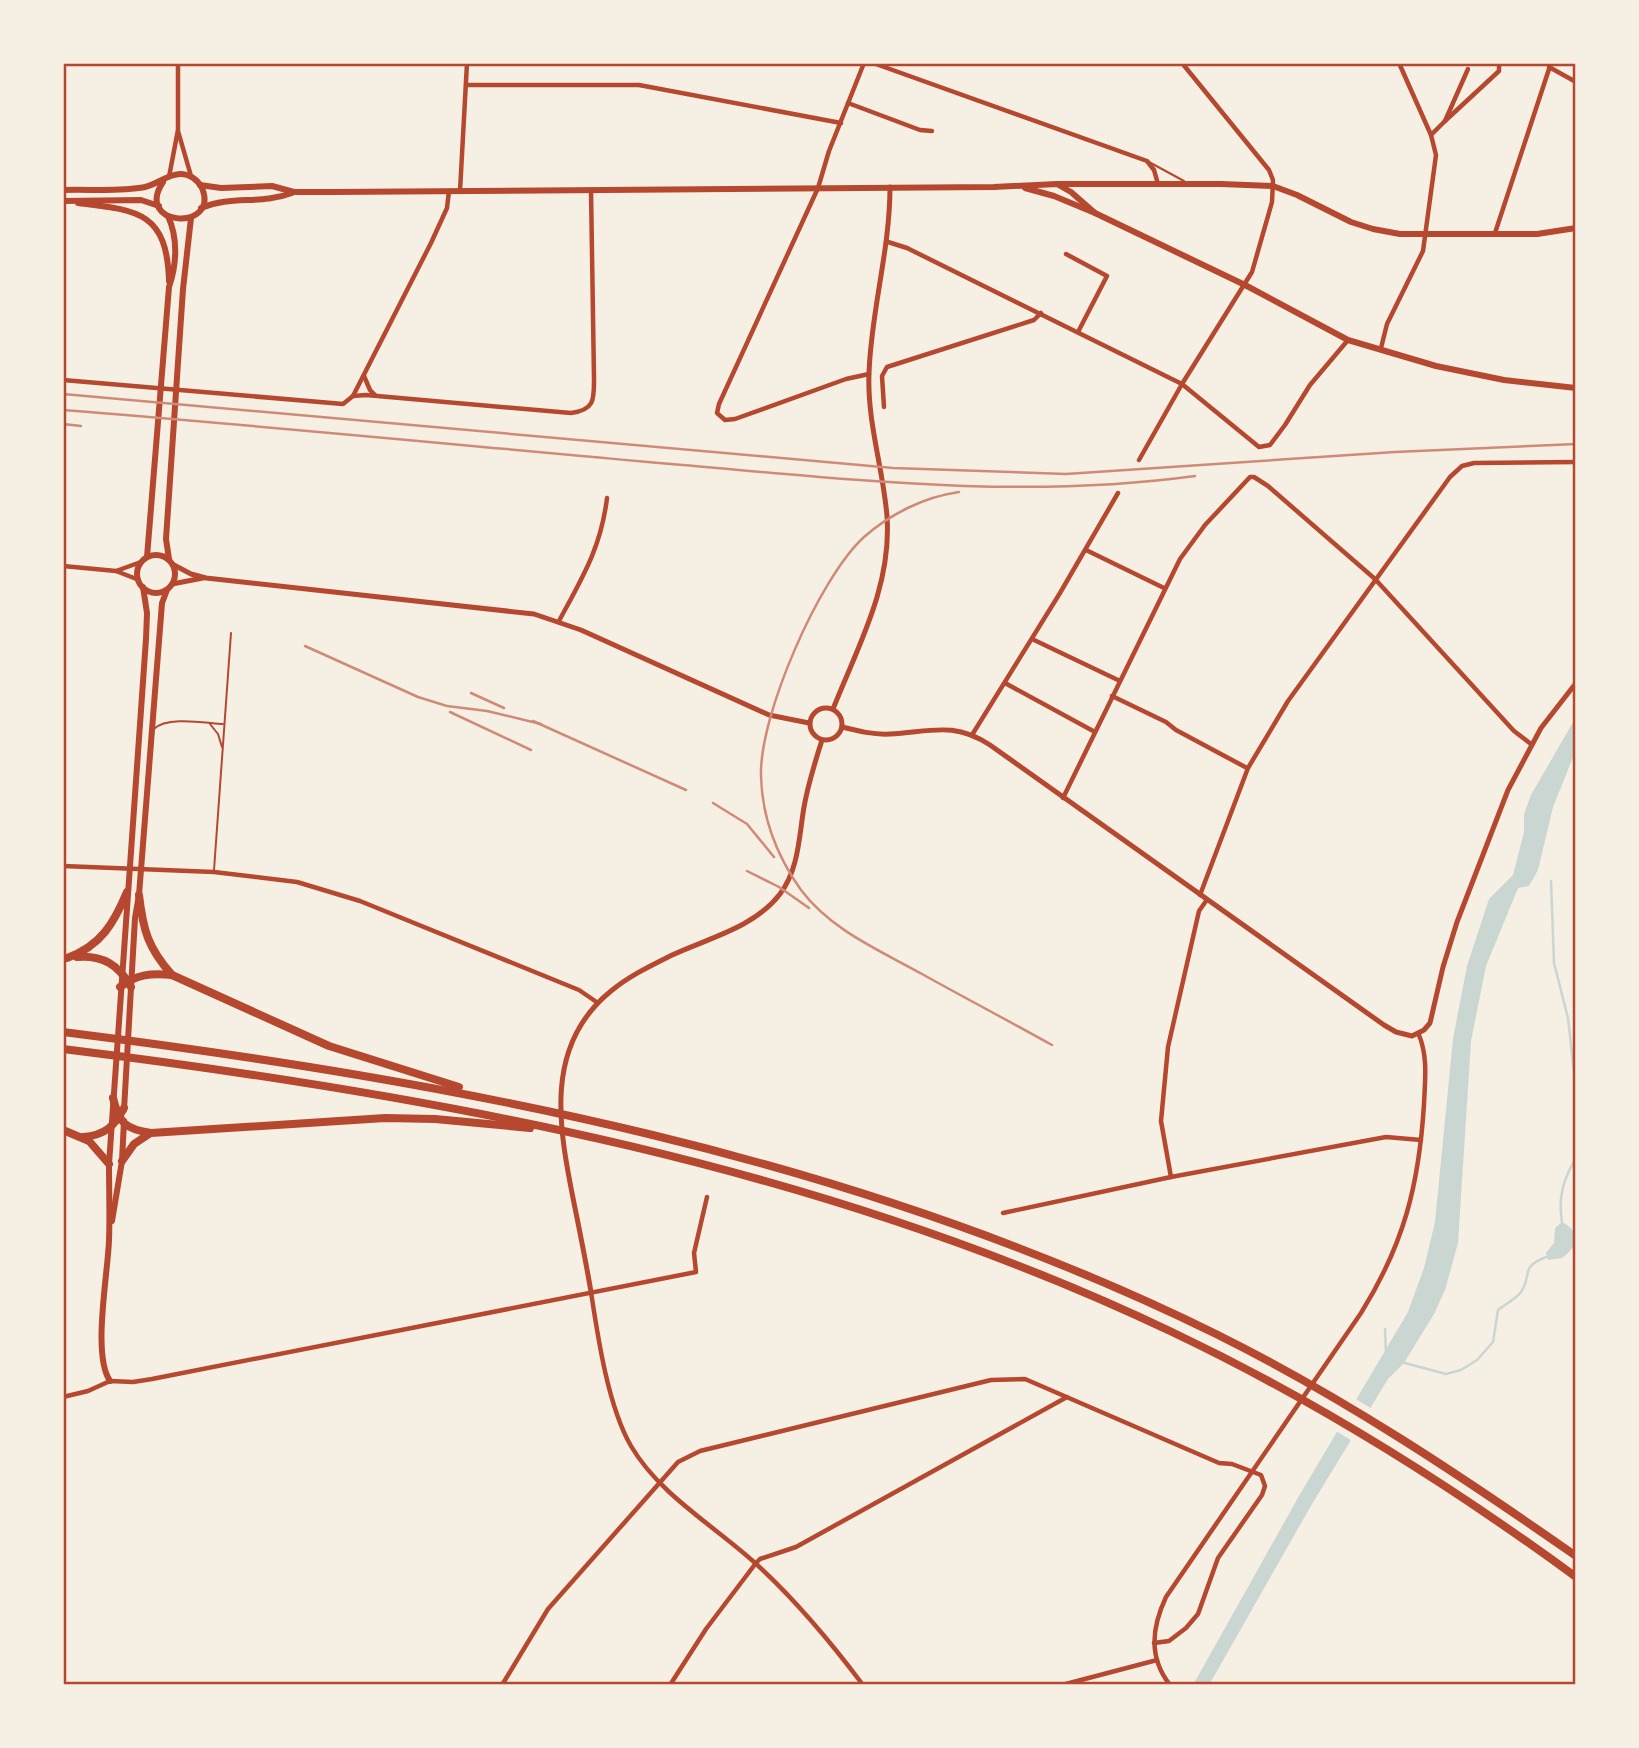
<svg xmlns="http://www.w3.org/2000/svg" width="1639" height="1748" font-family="Arial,sans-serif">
<rect width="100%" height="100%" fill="#f6efe4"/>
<g fill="#c9d6d2">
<polygon points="1576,717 1576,750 1553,807 1538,870 1529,886 1518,888 1486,966 1471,1041 1458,1243 1445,1290 1434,1314 1404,1363 1388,1379 1312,1504 1209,1685 1193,1685 1299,1496 1408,1312 1424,1268 1435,1222 1453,1039 1467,966 1489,899 1513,875 1524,832 1524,814 1531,795"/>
<path d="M1562 1222C1582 1233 1579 1245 1562 1258L1548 1260 1546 1253 1554 1243 1555 1228Z"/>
</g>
<polygon fill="#f6efe4" points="1354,1398 1374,1410 1354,1442 1334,1430"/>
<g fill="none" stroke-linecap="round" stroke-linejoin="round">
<g stroke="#c9d6d2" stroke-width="2.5">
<polyline points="1551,881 1554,963 1568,1018 1576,1090"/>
<path d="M1562 1222C1558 1198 1563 1179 1576 1158"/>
<polyline points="1385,1329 1386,1353"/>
<path d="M1401 1362 1446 1374 1461 1370 1477 1360 1493 1342 1498 1310C1504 1305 1516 1299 1521 1292 1533 1274 1519 1268 1546 1257"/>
</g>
<g stroke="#b5482f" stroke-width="2">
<polyline points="1149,162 1184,181"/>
<polyline points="210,724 218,734 222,747"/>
<path d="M154 729C167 716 205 723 223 724"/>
<polyline points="214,870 231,633"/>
</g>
<g stroke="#b5482f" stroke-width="4.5">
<polyline points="864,63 829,151 818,188 719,404 717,413 725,420 735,419 846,379 869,374"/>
<polyline points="873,63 1147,161 1154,170 1158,184"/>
<polyline points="1549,67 1576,82"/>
<polyline points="466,85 639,85 841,123"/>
<polyline points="848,103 920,130 932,131"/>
<polyline points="1445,121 1499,71 1499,63"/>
<polyline points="178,131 191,176"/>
<polyline points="1431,135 1445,121 1468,69"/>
<polyline points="169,177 178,130 178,63"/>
<polyline points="460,191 467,63"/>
<polyline points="1495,233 1551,63"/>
<polyline points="888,242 907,248 1182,384 1259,447 1270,445 1285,425 1310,385 1348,340"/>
<polyline points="1066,254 1107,276 1078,332"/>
<polyline points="1381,348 1387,324 1423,251 1436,155 1431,135 1399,63"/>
<polyline points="364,376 370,390 375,395"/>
<polyline points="63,380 343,404 353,396 431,243 447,208 449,191"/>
<path d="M353 396 366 395 571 413C595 410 594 399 594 379L591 190"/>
<polyline points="884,407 882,376 887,367 1034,320 1041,313"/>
<polyline points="1139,460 1182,384 1252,272 1272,202 1273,180 1269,170 1182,63"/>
<polyline points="1086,550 1164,588"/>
<polyline points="63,566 116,571 139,580"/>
<polyline points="116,571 141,562"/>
<path d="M559 621C582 578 601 548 607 498"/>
<polyline points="1032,639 1120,681"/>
<polyline points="1005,683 1095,732"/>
<polyline points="1112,696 1166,722 1176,730 1247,768"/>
<polyline points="972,735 1060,593 1118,493"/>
<polyline points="1063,798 1180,559 1205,525 1250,477 1254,477 1268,486 1375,579 1514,731 1531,744"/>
<polyline points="63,866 214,872 297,882 360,901 579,990 598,1003"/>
<polyline points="1200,895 1248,768 1288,701 1450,477 1462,466 1474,463 1576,462"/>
<polyline points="1171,1177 1161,1121 1168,1047 1199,911 1206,901"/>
<polyline points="1003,1213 1171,1177 1386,1137 1421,1140"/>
<path d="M591 1292C598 1338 608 1406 631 1446 659 1494 713 1525 754 1562 795 1599 830 1641 863 1685"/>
<polyline points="63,1397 88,1391 110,1381 133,1382 152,1379 696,1272 694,1253 707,1197"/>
<polyline points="502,1685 548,1609 678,1462 700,1451 991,1380 1025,1379 1219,1463 1232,1464 1261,1475 1265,1486 1262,1495 1218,1558 1198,1614 1186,1628 1169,1641 1154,1643"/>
<polyline points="670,1685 706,1629 756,1563 760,1559 796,1547 1067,1397"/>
<polyline points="1062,1685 1157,1660"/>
<path d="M1170 1685C1148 1657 1152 1627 1166 1597L1361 1313C1404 1244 1419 1185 1424 1104 1425 1080 1428 1057 1419 1035"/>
</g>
<g stroke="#b5482f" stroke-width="5">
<polyline points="174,565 191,574 206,578 534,614 581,630 769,715 809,723"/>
<polyline points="172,584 203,578"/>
<circle cx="826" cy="724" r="16"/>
<path d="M833 709C858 646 892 586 887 516 883 468 867 422 869 373 871 311 890 250 890 187"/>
<path d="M842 727C858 731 874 735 890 734 930 732 953 721 990 745L1384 1025 1396 1032 1412 1036 1424 1030 1430 1023 1443 967 1457 922 1508 790 1541 728 1576 683"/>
<path d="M591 1292C586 1262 580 1233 574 1203 559 1128 543 1046 611 991 629 976 650 966 670 956 708 938 754 928 780 894 799 869 799 836 804 807 808 784 815 762 822 740"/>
</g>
<g stroke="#b5482f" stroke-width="6">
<polyline points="1058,184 1221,184 1273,186 1297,195 1351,222 1373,229 1400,234 1537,234 1576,228"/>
<path d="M78 203C138 210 167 212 169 281"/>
<circle cx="156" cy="574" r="19"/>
<path d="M147 557 169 287C177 264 178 238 168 216"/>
<polyline points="169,559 166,539 183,289 191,218"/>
<polyline points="124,1110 135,918 139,895 162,603 167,590"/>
<polyline points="112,1221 122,1161 124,1121"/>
<path d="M110 1381C92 1355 108 1274 109 1240 110 1215 109 1189 109 1164L146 639 147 613 143 587"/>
</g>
<g stroke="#b5482f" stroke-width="6">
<polyline points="200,185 221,188 272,186 294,192 333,192 994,187 1057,184 1071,192 1095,213"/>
<polyline points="1025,188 1054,196 1095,213 1245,285 1348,340 1436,366 1504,380 1576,388"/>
<path d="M63 190C90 189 119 192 145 187 157 184 169 174 180 174 190 174 198 180 202 188 220 232 133 227 163 182"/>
<polyline points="63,201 141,200 159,206"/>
<path d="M201 208C232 195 260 205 292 193"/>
</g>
<g stroke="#b5482f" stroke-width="8">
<path d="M139 895C143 930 148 948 172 975"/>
<path d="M77 957C103 955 119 965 131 987"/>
<path d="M67 958C101 946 114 923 127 892"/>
<path d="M120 987C137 974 151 973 172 975L329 1046 459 1087"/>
<path d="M63 1032C459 1082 855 1156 1216 1334 1343 1397 1460 1475 1576 1556"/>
<path d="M63 1049C443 1096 824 1166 1172 1332 1315 1400 1449 1484 1576 1577"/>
<path d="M113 1098C119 1123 125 1129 151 1133L385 1118 435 1119 530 1128"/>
<polyline points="63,1130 89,1141 109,1164"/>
<path d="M83 1137C105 1135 114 1127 124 1108"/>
<polyline points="122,1161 134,1144 149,1134"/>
</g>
<g stroke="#cf8b77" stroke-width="2.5">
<polyline points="63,394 893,468 1066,474 1395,452 1576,444"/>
<path d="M63 410C266 426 469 446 671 464 846 479 1020 500 1195 476"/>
<polyline points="63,424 81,426"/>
<path d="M959 492C924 497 890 514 864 537 819 578 759 716 761 776 762 818 777 856 801 890 831 930 879 950 922 974 965 998 1009 1021 1052 1045"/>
<polyline points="305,646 418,697 447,706 487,711 541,724"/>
<polyline points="471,693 504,708"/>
<polyline points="450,712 531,750"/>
<polyline points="533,721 686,790"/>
<polyline points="713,803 747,824 774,857"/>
<polyline points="747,871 779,887 809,908"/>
</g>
</g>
<rect width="1639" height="1748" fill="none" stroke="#f6efe4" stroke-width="130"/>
<rect x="65" y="65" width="1509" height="1618" fill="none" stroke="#b5482f" stroke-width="2.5"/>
</svg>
